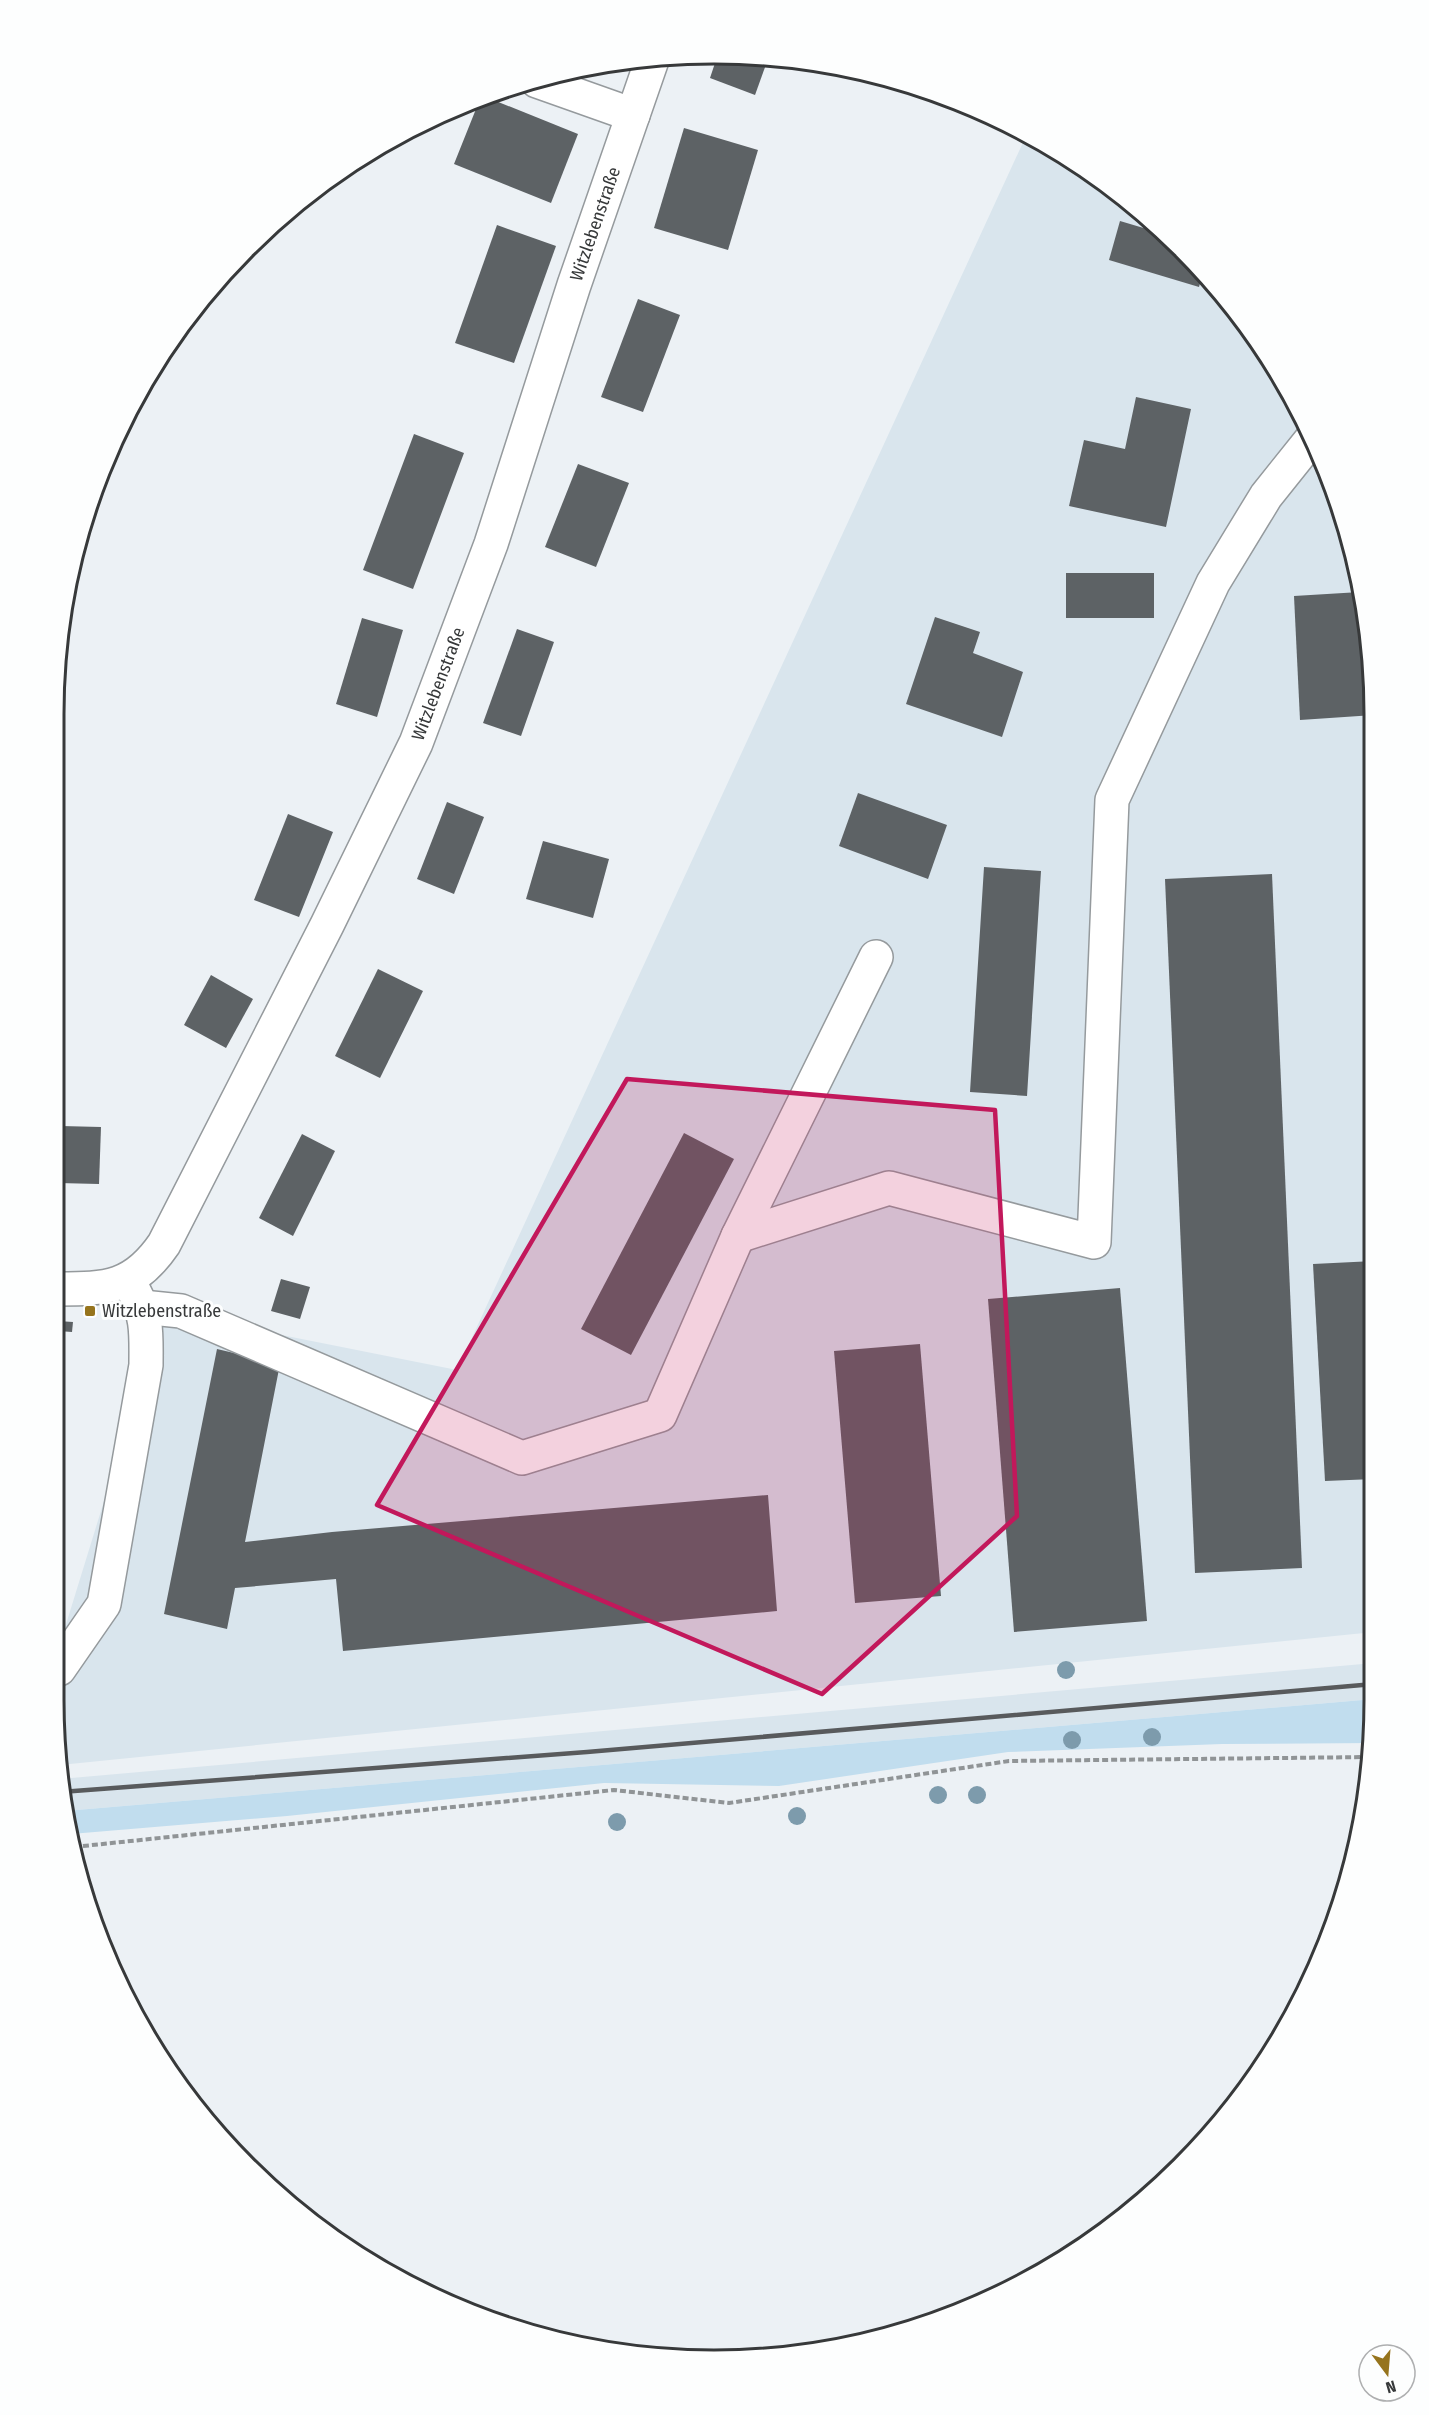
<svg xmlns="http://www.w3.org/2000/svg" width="1429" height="2415" font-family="'Fira Sans Condensed',sans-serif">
<rect width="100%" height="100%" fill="#ecf1f5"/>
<g fill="#d9e5ed">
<polygon points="1026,136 1082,166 1211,279 1287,385 1352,543 1374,671 1374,1632 60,1765 59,1647 146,1365 142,1307 457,1370"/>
<polygon points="1374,1663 1374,1699 65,1811 60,1787 60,1779"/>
</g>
<polygon fill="#c1ddee" points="1374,1699 1374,1743 1222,1744 1008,1752 779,1786 604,1783 287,1816 71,1834 65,1811"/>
<g fill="#5d6265">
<polygon points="718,54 768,59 755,95 710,78"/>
<polygon points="486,97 578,134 551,203 454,164 480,99"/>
<polygon points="684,128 758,150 728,250 654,228"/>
<polygon points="1120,221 1157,232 1203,272 1199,287 1109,260"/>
<polygon points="497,225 556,246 514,363 455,343"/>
<polygon points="638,299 680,315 643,412 601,397"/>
<polygon points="1136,397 1191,409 1166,527 1069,506 1084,440 1125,449"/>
<polygon points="414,434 464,453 413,589 363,570"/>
<polygon points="578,464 629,483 596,567 545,547"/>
<rect x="1066" y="573" width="88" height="45"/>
<polygon points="1360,592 1374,671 1374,715 1300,720 1294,596"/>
<polygon points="935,617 980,632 973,653 1023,672 1002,737 906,704"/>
<polygon points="362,618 403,630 377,717 336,704"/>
<polygon points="517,629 554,642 521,736 483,723"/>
<polygon points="858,793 947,825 928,879 839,846"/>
<polygon points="447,802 484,817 454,894 417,879"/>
<polygon points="288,814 333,832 299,917 254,900"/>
<polygon points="543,841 609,859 593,918 526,899"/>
<polygon points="984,867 1041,871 1027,1096 970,1092"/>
<polygon points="1272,874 1302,1568 1195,1573 1165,879"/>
<polygon points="378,969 423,991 380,1078 335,1056"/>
<polygon points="211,975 253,999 226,1048 184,1025"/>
<polygon points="61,1126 101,1127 99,1184 58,1183"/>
<polygon points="684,1133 734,1159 631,1355 581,1329"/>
<polygon points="302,1134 335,1151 293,1236 259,1218"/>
<polygon points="1374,1261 1374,1479 1325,1481 1313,1264"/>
<polygon points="281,1279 310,1287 300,1319 271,1311"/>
<polygon points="1120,1288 1147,1621 1014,1632 988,1299"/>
<polygon points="58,1321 73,1322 72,1332 58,1331"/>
<polygon points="920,1344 941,1596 855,1603 834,1351"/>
<polygon points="217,1349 280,1364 245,1542 332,1532 768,1495 777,1611 343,1651 336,1579 235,1588 227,1629 164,1614"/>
</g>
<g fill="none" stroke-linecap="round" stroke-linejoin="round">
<g stroke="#959a9d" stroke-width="36">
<g id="minor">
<polyline points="537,81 633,115"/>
<polyline points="738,1236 889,1188 1094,1242 1112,800 1213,583 1266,496 1310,441"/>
<path id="s1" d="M58 1289C107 1289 134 1288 164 1244L327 925 416 743 491 544 574 285 652 60"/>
<polyline points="142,1307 181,1311 522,1458 660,1415 738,1236 876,957"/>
<path d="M59 1669 104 1604 146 1365C146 1335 148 1317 133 1289"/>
</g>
</g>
<polyline stroke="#909496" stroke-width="4" stroke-dasharray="6 3" stroke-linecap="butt" points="74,1847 614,1790 729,1803 1009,1761 1371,1757"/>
<use href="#minor" stroke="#fff" stroke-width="33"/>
<polyline stroke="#585a5c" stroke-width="4.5" points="61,1792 587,1752 1374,1684"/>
</g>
<g fill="#7d9bac">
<circle cx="1066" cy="1670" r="9"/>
<circle cx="1152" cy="1737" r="9"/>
<circle cx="1072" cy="1740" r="9"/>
<circle cx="938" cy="1795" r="9"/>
<circle cx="977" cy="1795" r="9"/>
<circle cx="797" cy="1816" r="9"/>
<circle cx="617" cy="1822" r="9"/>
</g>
<path fill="#c2185b" fill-opacity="0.2" stroke="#c2185b" stroke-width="4.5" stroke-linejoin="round" d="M627 1079 995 1110 1017 1516 822 1694 377 1505Z"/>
<rect fill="#96741d" stroke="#fdfefe" stroke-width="2" x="84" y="1305" width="12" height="12" rx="3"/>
<g text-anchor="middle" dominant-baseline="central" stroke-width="6" stroke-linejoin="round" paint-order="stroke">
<g font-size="18" fill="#37393a" stroke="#fdfefe">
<text stroke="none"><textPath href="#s1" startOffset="1232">Witzlebenstraße</textPath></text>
<text stroke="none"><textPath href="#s1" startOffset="746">Witzlebenstraße</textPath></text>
</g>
<g font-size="18" fill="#37393a" stroke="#fdfefe" text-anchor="start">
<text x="102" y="1311">Witzlebenstraße</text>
</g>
</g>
<path d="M0 0H1429V2415H0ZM714 64H714A650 650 0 0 1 1364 714V1700A650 650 0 0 1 714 2350H714A650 650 0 0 1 64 1700V714A650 650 0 0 1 714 64Z" fill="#fdfefe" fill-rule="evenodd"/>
<path fill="none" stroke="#37393a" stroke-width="3" d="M714 64H714A650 650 0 0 1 1364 714V1700A650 650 0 0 1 714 2350H714A650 650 0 0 1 64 1700V714A650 650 0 0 1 714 64Z"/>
<g transform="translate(1387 2373) rotate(164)"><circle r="28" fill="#fdfefe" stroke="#aeafb0" stroke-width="1.5"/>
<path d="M0-4.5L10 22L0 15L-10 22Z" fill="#96741d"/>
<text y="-9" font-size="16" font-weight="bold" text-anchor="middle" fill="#37393a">N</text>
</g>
</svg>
